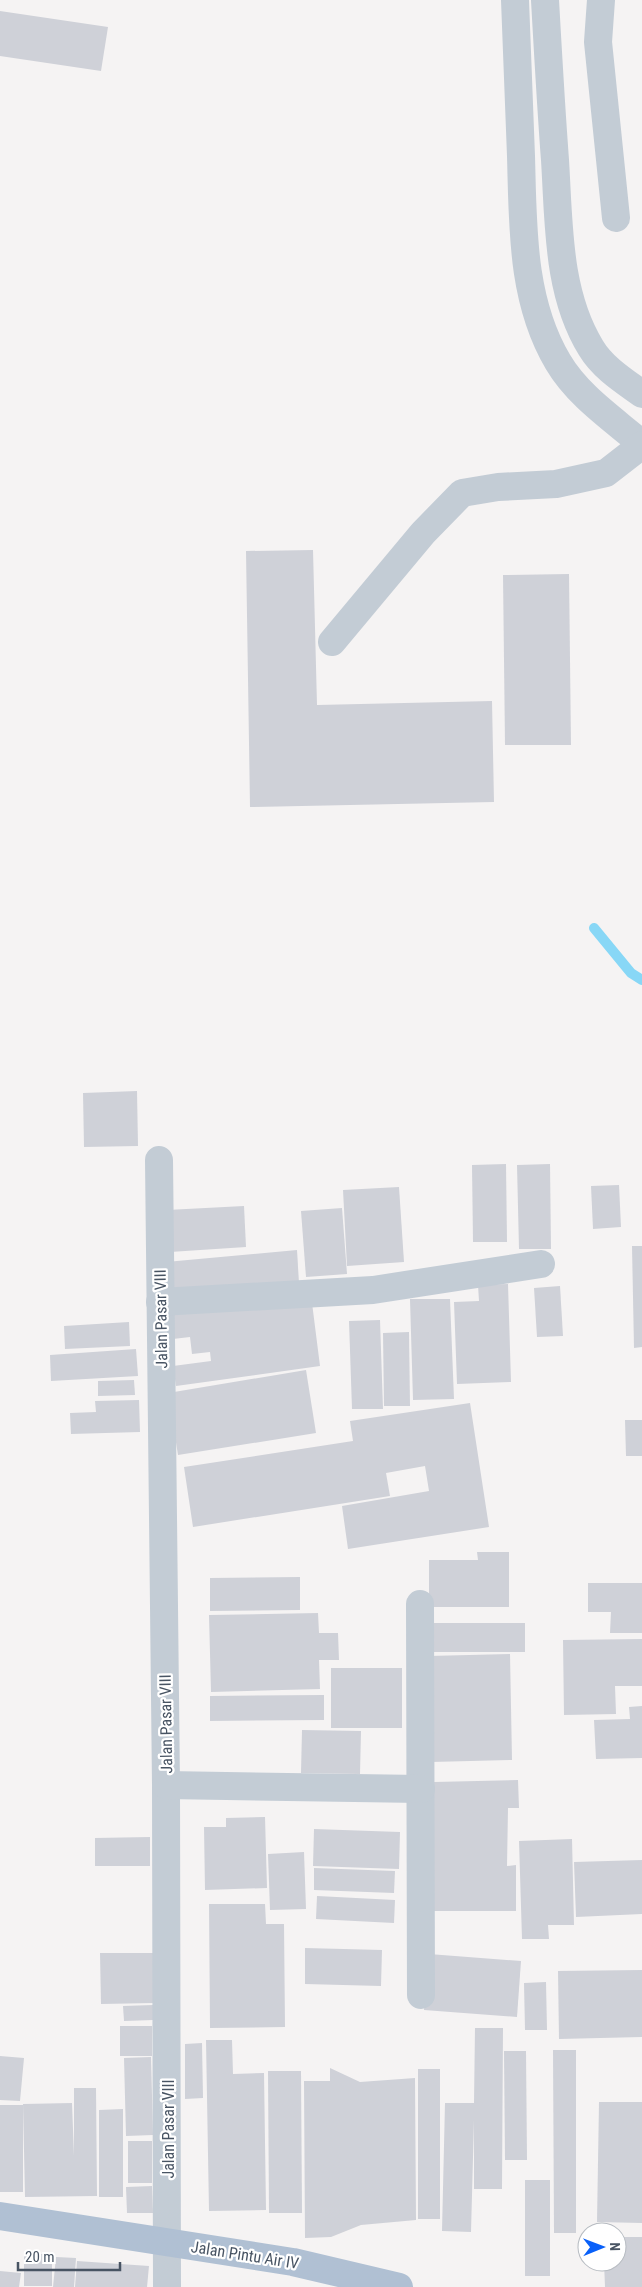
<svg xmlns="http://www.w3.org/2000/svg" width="642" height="2287" font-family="'Roboto Condensed',sans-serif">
<rect width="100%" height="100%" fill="#f5f3f3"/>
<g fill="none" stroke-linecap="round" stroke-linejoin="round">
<polyline stroke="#88d7f6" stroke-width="10" points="594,928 631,973 642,980"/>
</g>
<g fill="#cfd1d8">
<polygon points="0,11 108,27 101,71 0,56"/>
<polygon points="313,550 317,705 492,701 494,802 250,807 246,551"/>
<polygon points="569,574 571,745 505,745 503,575"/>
<polygon points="137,1091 138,1146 84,1147 83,1093"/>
<polygon points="506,1164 507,1242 473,1242 472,1165"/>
<polygon points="550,1164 551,1249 519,1249 517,1165"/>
<polygon points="619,1185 621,1227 593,1229 591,1186"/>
<polygon points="399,1187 404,1262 347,1266 343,1190"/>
<polygon points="244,1206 246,1247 170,1252 167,1210"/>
<polygon points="342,1208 347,1274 306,1277 301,1211"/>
<polygon points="632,1246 642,1246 642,1347 634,1348"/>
<polygon points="297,1250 299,1283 169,1295 166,1262"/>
<polygon points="508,1284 511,1382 457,1384 454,1302 479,1301 478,1285"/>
<polygon points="560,1286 563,1336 537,1337 534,1288"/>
<polygon points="311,1295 320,1366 176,1386 173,1366 211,1361 210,1352 192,1354 190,1337 173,1339 170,1315"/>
<polygon points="410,1299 450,1299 454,1399 413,1400"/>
<polygon points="380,1320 383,1409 352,1409 349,1321"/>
<polygon points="129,1322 130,1346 65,1349 64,1326"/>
<polygon points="409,1332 410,1406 384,1406 383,1333"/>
<polygon points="136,1349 138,1376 51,1381 50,1355"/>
<polygon points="306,1370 316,1433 178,1455 168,1393"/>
<polygon points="134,1380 135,1395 98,1396 98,1381"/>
<polygon points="139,1400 140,1432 71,1434 70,1413 96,1412 95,1401"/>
<polygon points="470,1403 489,1527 348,1549 342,1506 429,1491 425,1466 386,1473 390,1496 193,1527 184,1467 353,1441 350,1421"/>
<polygon points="625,1420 642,1420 642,1456 626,1456"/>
<polygon points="477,1552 509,1552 509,1607 429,1607 429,1560 478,1560"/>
<polygon points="300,1577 300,1610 210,1611 210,1578"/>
<polygon points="588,1583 642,1583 642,1633 610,1633 611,1612 588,1612"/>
<polygon points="318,1613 319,1633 338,1633 339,1660 319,1660 320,1689 211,1692 209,1615"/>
<rect x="427" y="1623" width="98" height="29"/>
<polygon points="642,1639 642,1686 615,1686 616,1714 564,1715 563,1640"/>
<polygon points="510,1654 512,1760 431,1762 428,1656"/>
<rect x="331" y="1668" width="71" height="60"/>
<polygon points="324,1695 324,1720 210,1721 210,1696"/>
<polygon points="642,1706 642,1758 596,1759 594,1720 630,1719 629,1707"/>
<polygon points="302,1730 361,1731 360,1774 301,1773"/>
<polygon points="518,1780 519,1808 508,1808 507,1866 516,1865 516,1911 429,1911 434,1782"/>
<polygon points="265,1817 267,1888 205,1890 204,1827 226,1827 226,1818"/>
<polygon points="314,1829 400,1832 399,1869 313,1866"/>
<polygon points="150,1837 150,1866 95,1866 95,1838"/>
<polygon points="572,1839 574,1925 548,1925 549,1939 522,1939 519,1841"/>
<polygon points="304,1852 306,1909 270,1910 268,1854"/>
<polygon points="642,1860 642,1914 576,1917 574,1862"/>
<polygon points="314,1868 395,1871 394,1893 314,1890"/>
<polygon points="317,1896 395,1900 394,1923 316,1919"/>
<polygon points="209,1904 265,1904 266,1924 284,1924 285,2027 210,2028"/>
<polygon points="305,1948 382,1950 381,1986 305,1984"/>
<polygon points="100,1953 153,1953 154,2003 101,2004"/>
<polygon points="429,1954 521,1961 517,2017 424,2010"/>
<polygon points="642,1970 642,2037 559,2039 558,1971"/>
<polygon points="546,1982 547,2030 525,2030 524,1983"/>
<polygon points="153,2005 153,2020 124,2021 123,2006"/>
<rect x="120" y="2026" width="32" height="30"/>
<polygon points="475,2028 503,2028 502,2189 474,2189 474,2120 471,2232 442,2231 445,2103 474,2103"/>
<polygon points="206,2040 232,2040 233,2074 264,2073 266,2210 209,2211"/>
<polygon points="202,2043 203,2098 185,2099 185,2044"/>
<polygon points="553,2050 576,2050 576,2233 554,2233"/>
<polygon points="504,2051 526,2051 527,2160 505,2160"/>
<polygon points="0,2056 24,2058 20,2101 0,2100"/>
<polygon points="151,2057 153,2135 126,2136 124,2058"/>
<polygon points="330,2068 360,2082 415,2078 416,2220 361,2225 331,2237 305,2238 304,2081 330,2081"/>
<rect x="418" y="2069" width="22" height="150"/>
<polygon points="268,2071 301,2071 302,2213 269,2213"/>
<polygon points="74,2088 96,2088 97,2196 25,2197 23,2104 72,2103 74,2156"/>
<polygon points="599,2102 642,2102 642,2223 597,2222"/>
<rect x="0" y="2105" width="23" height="87"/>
<polygon points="123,2109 123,2197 99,2197 99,2110"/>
<rect x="128" y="2141" width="24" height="42"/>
<rect x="525" y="2180" width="25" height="96"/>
<polygon points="152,2186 153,2213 127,2213 126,2187"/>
<polygon points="617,2237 642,2237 642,2287 605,2287 604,2262 617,2262"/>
<rect x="24" y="2254" width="28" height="32"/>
<polygon points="56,2257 76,2258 74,2287 53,2287"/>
<polygon points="77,2261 149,2266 147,2287 75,2287"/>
<polygon points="0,2271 21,2273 19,2287 0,2287"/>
</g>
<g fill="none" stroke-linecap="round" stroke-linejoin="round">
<g stroke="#c3ccd5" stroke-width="28">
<path d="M515 0C517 52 519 104 521 156 523 225 521 300 558 362 578 396 613 419 642 444"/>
<path d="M545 0C548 53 551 107 555 160 559 223 557 293 591 348 603 368 624 381 642 394"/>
<polyline points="601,0 598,42 616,218"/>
<polyline points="332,642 423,533 462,493 498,487 556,484 606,473 642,445"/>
<polyline points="159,1160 166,1785 167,2287"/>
<polyline points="160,1302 373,1290 541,1264"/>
<polyline points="420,1604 421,1995"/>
<polyline points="166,1785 421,1789"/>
</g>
<polyline stroke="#b0c0d3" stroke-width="28" points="0,2216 293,2262 399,2287"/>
</g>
<g text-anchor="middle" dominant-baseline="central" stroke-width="4.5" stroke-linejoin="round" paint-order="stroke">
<g font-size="16" fill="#485463" stroke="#fff">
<text transform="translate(161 1319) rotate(-91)">Jalan Pasar VIII</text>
<text transform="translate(166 1724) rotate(-91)">Jalan Pasar VIII</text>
<text transform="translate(168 2129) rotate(-90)">Jalan Pasar VIII</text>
<text transform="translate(245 2255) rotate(9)">Jalan Pintu Air IV</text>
</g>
</g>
<g transform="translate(602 2247) rotate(89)"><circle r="24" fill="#ffffff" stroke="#b6bbc1"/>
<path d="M0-4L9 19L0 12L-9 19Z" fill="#0960f9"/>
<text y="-8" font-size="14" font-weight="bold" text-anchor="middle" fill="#485463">N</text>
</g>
<path d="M18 2262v8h102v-8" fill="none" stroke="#485463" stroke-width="2.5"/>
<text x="25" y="2262" font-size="15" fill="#485463" stroke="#ffffff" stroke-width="4" paint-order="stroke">20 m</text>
</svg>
